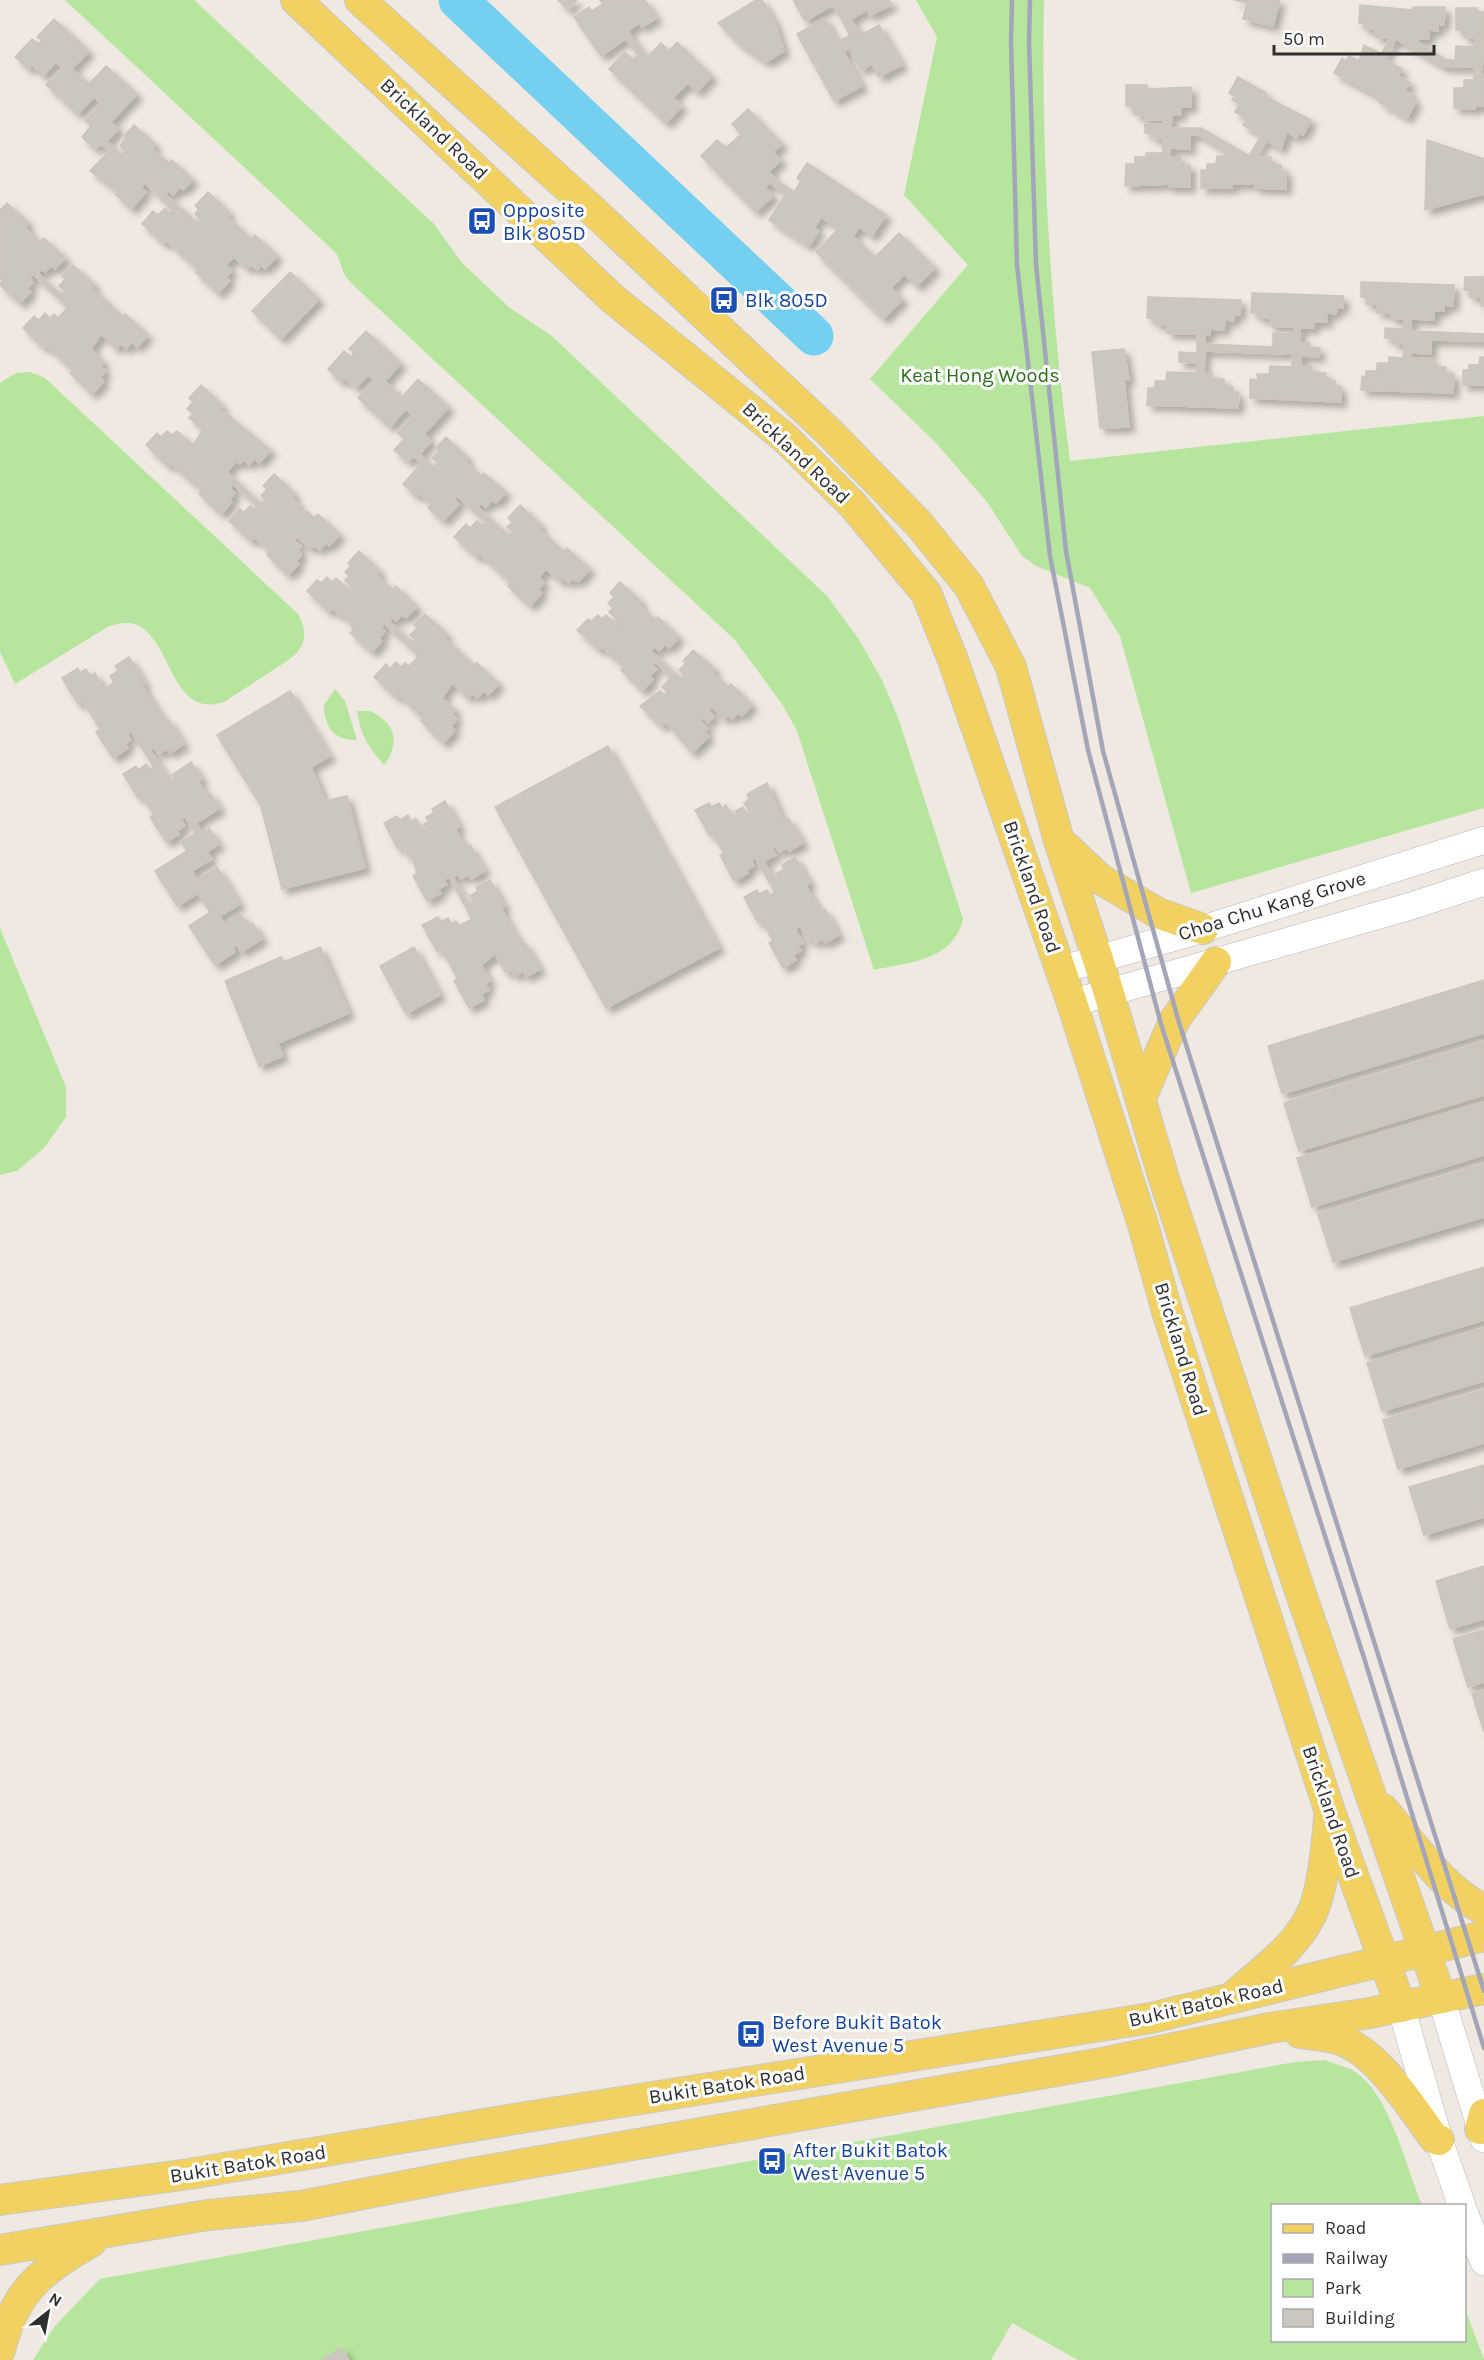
<svg xmlns="http://www.w3.org/2000/svg" width="1484" height="2360" font-family="Karla,sans-serif">
<defs>
<filter id="shadow"><feDropShadow dx="5.5" dy="5.5" stdDeviation="3" flood-color="#0004"/></filter>
</defs>
<rect width="100%" height="100%" fill="#efe9e1"/>
<g fill="#b6e59e">
<path d="M65 0H194L434 224 462 263 510 308 552 336 827 596 858 638 882 680 899 720 963 919C953 961 910 962 874 970L797 731 782 704 735 640 351 283 344 274 337 254Z"/>
<path d="M916 0H1044C1041 154 1050 309 1070 461L1484 416V808L1191 893 1120 636 1090 588 1036 566 1022 556 987 502 937 444 870 379 968 265 904 195 937 37Z"/>
<path d="M30 372 45 378 298 614C316 647 292 658 267 674 253 683 238 693 224 702 170 719 173 641 137 625 128 621 118 624 109 626L15 684 0 652V383L16 373Z"/>
<path d="M335 689 345 701 357 740C334 741 324 726 324 705Z"/>
<path d="M370 711C395 722 401 743 384 765 369 748 360 734 357 711Z"/>
<polygon points="0,928 66,1087 66,1117 44,1148 17,1171 0,1175"/>
<path d="M1325 2060C1334 2064 1344 2066 1352 2070 1389 2090 1406 2167 1422 2205L1272 2206V2340H1464L1465 2308 1484 2360H1078L1012 2323 991 2360H33L54 2327 100 2279 1295 2062Z"/>
</g>
<g fill="none" stroke-linecap="round" stroke-linejoin="round">
<polyline stroke="#75cff0" stroke-width="39" points="458,0 814,336"/>
</g>
<g fill="#cbc7bf" stroke="#cbc5ba" stroke-width="1.5" filter="url(#shadow)">
<polygon points="558,0 577,0 568,10"/>
<polygon points="600,0 645,0 657,18 642,27 640,23 628,31 639,47 648,56 661,43 669,51 677,42 712,76 697,92 688,83 673,98 682,106 666,123 609,69 625,52 633,60 638,55 626,39 601,56 574,17 589,7 592,11 603,4"/>
<polygon points="756,0 762,0 775,22 784,51 766,62 738,43 718,23"/>
<polygon points="793,0 889,0 892,4 870,16 867,10 851,19 861,35 879,25 902,65 879,77 872,64 861,70 849,49 844,52 862,86 834,101 797,34 825,18 838,42 850,35 833,5 805,21"/>
<polygon points="1234,0 1280,0 1273,26 1243,19 1247,3"/>
<polygon points="1360,5 1413,10 1413,7 1445,7 1444,25 1438,24 1438,31 1429,30 1429,39 1418,39 1418,42 1446,60 1455,60 1456,46 1475,47 1475,38 1464,38 1464,30 1456,30 1456,8 1477,8 1476,11 1484,12 1482,75 1484,75 1484,106 1475,106 1475,109 1454,108 1454,88 1464,88 1464,80 1474,80 1474,67 1444,67 1396,39 1384,59 1402,69 1398,76 1410,82 1405,90 1413,95 1411,99 1416,102 1407,118 1379,102 1381,98 1334,73 1342,58 1346,61 1349,56 1359,61 1364,45 1381,54 1390,38 1375,37 1375,29 1364,29 1364,23 1359,23"/>
<polygon points="54,19 89,51 72,69 89,84 106,66 137,94 111,122 119,129 107,141 122,155 125,151 120,146 126,138 124,136 134,125 156,145 152,149 169,163 172,160 193,180 183,190 180,187 173,195 169,191 165,194 197,223 200,219 195,214 199,209 195,206 208,192 230,213 227,217 252,239 255,235 277,256 265,269 261,265 257,270 251,265 247,269 234,257 226,265 232,270 226,277 230,281 218,293 196,273 198,270 167,241 164,244 142,224 153,211 158,215 165,208 170,214 173,210 145,183 141,187 146,192 131,209 116,195 119,192 90,171 109,151 101,144 95,149 82,137 91,126 85,121 101,104 94,97 78,114 46,85 62,68 56,62 43,76 32,65 29,69 15,57 32,39 39,44 42,41 37,37"/>
<polygon points="1238,77 1266,93 1264,96 1311,120 1303,135 1299,133 1296,138 1287,132 1281,149 1265,140 1256,157 1271,157 1271,165 1281,165 1281,171 1286,171 1286,189 1255,188 1256,184 1232,184 1232,188 1201,188 1201,170 1207,170 1207,164 1216,164 1217,156 1228,156 1228,152 1199,135 1190,135 1190,149 1170,148 1170,157 1181,157 1181,165 1190,165 1190,187 1169,187 1169,184 1125,186 1126,164 1135,164 1135,157 1146,157 1146,153 1163,153 1163,139 1153,139 1153,134 1145,133 1145,124 1163,124 1163,120 1145,120 1145,116 1135,115 1135,107 1126,106 1126,85 1147,85 1147,89 1191,87 1191,107 1181,107 1181,115 1172,115 1171,128 1201,128 1249,156 1261,135 1243,125 1247,119 1235,112 1240,104 1232,100 1234,96 1229,93"/>
<polygon points="748,109 782,144 773,152 781,160 769,172 778,181 794,192 801,181 797,178 807,163 886,215 872,236 859,227 853,236 875,257 899,233 935,268 917,286 904,274 891,288 903,299 883,319 816,252 839,228 821,217 814,228 819,231 809,246 769,220 786,194 770,183 765,187 773,196 756,212 701,156 717,140 726,148 741,134 732,124"/>
<polygon points="1427,140 1484,159 1484,194 1425,210"/>
<polygon points="7,203 29,223 25,227 40,242 44,238 66,258 55,269 51,266 45,272 41,269 38,273 61,295 65,291 59,286 65,279 62,276 73,265 95,285 92,288 123,317 125,314 148,335 137,347 132,342 126,349 121,344 116,349 101,334 91,349 104,362 100,366 106,371 100,377 104,381 92,394 70,373 73,370 47,346 44,348 23,328 34,316 39,320 45,313 50,318 54,314 58,318 68,307 33,274 30,278 33,282 27,289 31,292 20,303 0,285 2,280 0,278 0,210"/>
<polygon points="290,272 319,299 281,339 252,311"/>
<polygon points="1465,277 1484,277 1484,306 1481,306 1481,297 1470,297 1470,291 1464,290"/>
<polygon points="1361,282 1454,285 1453,306 1444,305 1444,311 1434,311 1434,320 1411,319 1411,331 1484,334 1484,341 1431,340 1431,354 1411,353 1410,358 1433,359 1433,367 1446,367 1445,374 1454,374 1453,393 1361,390 1362,376 1366,377 1366,371 1377,371 1377,363 1389,363 1389,357 1403,358 1404,344 1394,344 1394,338 1385,338 1385,328 1404,329 1404,319 1391,319 1391,313 1377,313 1377,304 1366,304 1367,297 1361,297"/>
<polygon points="1252,293 1343,296 1343,308 1337,307 1336,314 1327,313 1327,322 1314,322 1314,328 1300,328 1300,343 1310,343 1310,347 1320,348 1319,357 1301,356 1301,366 1312,366 1312,373 1326,373 1326,381 1335,381 1335,387 1341,387 1341,402 1250,398 1250,379 1258,380 1257,374 1269,374 1270,366 1292,367 1292,354 1205,351 1204,373 1212,373 1211,379 1224,379 1224,387 1233,387 1232,393 1239,393 1238,408 1147,405 1148,388 1155,388 1155,381 1166,381 1167,372 1197,373 1197,363 1179,362 1179,352 1197,353 1197,334 1167,333 1168,325 1155,324 1155,319 1147,318 1148,297 1241,300 1240,315 1234,314 1234,321 1225,320 1224,330 1210,329 1210,335 1205,334 1205,344 1273,347 1273,333 1294,334 1294,327 1270,326 1270,318 1258,318 1258,313 1251,313"/>
<polygon points="366,331 401,363 385,381 402,397 418,379 449,407 424,434 431,441 420,454 434,467 438,463 432,458 439,451 436,448 446,437 468,458 465,461 481,476 484,473 506,492 496,503 492,500 486,507 481,503 478,507 509,536 513,532 507,527 512,522 508,518 520,505 542,526 539,529 564,552 567,548 590,569 578,582 573,578 569,583 563,578 560,582 546,569 539,577 544,583 538,590 542,593 530,606 508,586 511,583 480,554 477,557 454,537 466,524 470,528 477,521 482,526 486,522 457,496 454,500 459,504 443,521 428,508 431,504 419,493 416,496 403,484 421,464 413,456 408,462 394,450 404,439 398,433 413,416 406,409 390,427 358,398 374,380 368,375 356,388 344,378 341,382 328,369 344,351 351,357 354,353 349,349"/>
<polygon points="1124,349 1129,380 1124,380 1129,427 1100,428 1092,352"/>
<polygon points="1480,357 1484,357 1484,385 1463,385 1463,370 1469,370 1469,365 1479,365"/>
<polygon points="201,385 223,406 220,409 271,450 259,463 255,458 249,465 244,460 240,464 236,461 227,472 261,504 265,500 261,496 267,489 263,486 274,474 295,494 292,497 300,505 298,508 305,514 307,511 314,518 318,514 340,535 329,546 326,543 320,550 314,545 311,549 297,537 294,540 301,546 298,550 302,554 296,561 299,564 288,575 267,555 270,551 254,537 251,541 229,521 240,509 243,513 250,506 253,509 257,506 233,484 230,488 235,493 229,500 232,502 221,514 199,494 202,491 171,463 168,466 146,445 157,433 161,437 167,431 172,435 177,431 193,445 203,430 189,418 193,414 187,409 193,402 189,398"/>
<polygon points="359,551 380,571 377,575 392,590 396,586 417,607 406,618 402,615 396,621 393,618 389,621 413,643 416,640 410,635 417,628 414,625 425,614 447,634 444,637 474,666 477,663 499,684 488,695 484,691 477,698 472,693 468,698 452,683 442,698 456,710 452,714 457,719 451,726 455,730 443,743 421,721 424,719 399,695 396,697 374,677 386,664 390,669 396,662 401,667 405,663 409,666 419,656 384,623 381,627 385,631 379,638 382,641 372,652 350,633 354,629 341,612 339,615 332,608 329,612 307,591 317,580 321,583 327,577 332,582 336,578 349,590 352,587 345,580 349,576 345,572 351,566 348,563"/>
<polygon points="620,582 641,601 639,604 655,620 658,617 679,637 669,648 666,644 659,651 655,647 651,651 681,679 684,675 679,670 686,663 683,661 693,650 715,669 712,672 728,687 731,684 752,705 742,716 738,713 732,719 728,715 724,719 712,707 708,710 714,716 708,723 702,717 700,720 708,728 704,732 709,736 692,753 666,722 661,726 640,706 660,691 665,695 668,693 662,687 671,677 655,662 652,665 657,669 650,676 653,679 642,691 621,670 624,667 602,647 599,650 577,630 588,619 591,621 598,615 602,619 606,615 617,626 621,623 609,612 613,608 608,603 614,597 610,593"/>
<polygon points="129,657 145,683 142,685 165,721 168,719 184,744 170,753 167,749 158,754 154,747 150,750 171,783 175,780 172,775 191,762 202,779 198,781 207,795 210,793 220,808 196,823 202,833 209,828 219,844 207,852 212,859 192,871 197,880 217,867 240,904 220,916 222,920 225,923 240,913 248,926 253,923 262,939 241,952 237,945 233,947 235,952 215,965 189,926 210,912 198,893 177,906 155,871 187,851 181,842 196,833 185,817 181,819 185,826 177,831 179,834 166,842 150,817 154,815 142,796 138,798 123,774 136,766 138,770 146,764 150,770 154,767 131,731 127,734 131,740 125,744 128,748 113,758 96,732 100,729 83,701 78,704 62,678 78,668 80,673 86,669 90,676 95,673 104,689 114,683 110,676 118,671 115,666"/>
<polygon points="290,691 330,756 311,767 325,801 347,796 365,868 282,889 261,806 217,735"/>
<polygon points="608,746 719,948 606,1008 495,807"/>
<polygon points="767,783 783,820 788,818 803,843 789,851 787,848 779,852 775,846 772,848 776,855 764,861 774,881 778,879 776,874 784,869 782,865 795,857 810,883 806,886 821,912 825,909 839,935 825,943 823,939 815,943 812,938 808,940 800,926 795,929 803,943 798,945 801,951 793,955 796,960 783,968 769,943 773,941 762,921 758,923 744,897 757,890 759,894 767,890 770,895 775,893 755,857 751,860 754,866 746,870 748,873 734,881 720,855 724,853 713,834 710,836 695,810 709,803 711,807 719,803 722,808 726,805 735,821 739,819 735,811 743,807 747,814 750,813 744,803 749,799 747,794"/>
<polygon points="445,801 460,827 455,829 466,848 470,845 485,871 471,879 468,874 461,879 458,874 453,877 469,905 474,902 470,896 478,891 476,887 490,880 505,906 501,908 521,944 525,943 540,969 526,977 523,971 515,976 511,970 506,973 495,954 481,965 490,981 485,984 489,990 481,994 484,1000 469,1008 454,981 458,979 441,949 437,951 422,925 438,917 441,922 448,918 452,924 456,921 459,926 472,919 449,877 444,880 447,885 438,889 441,893 427,901 413,876 417,873 411,854 407,856 403,847 398,849 384,823 397,816 400,820 408,815 411,822 416,819 425,835 429,833 424,824 428,822 426,817 434,813 432,809"/>
<polygon points="320,947 349,1013 278,1043 283,1056 259,1066 225,981 281,957 284,962"/>
<polygon points="414,947 440,995 406,1014 380,966"/>
<polygon points="1484,980 1484,1033 1282,1094 1268,1046"/>
<polygon points="1484,1042 1484,1095 1299,1151 1284,1103"/>
<polygon points="1484,1102 1484,1155 1312,1207 1297,1158"/>
<polygon points="1484,1164 1484,1217 1333,1262 1318,1214"/>
<polygon points="1484,1267 1484,1320 1365,1356 1350,1308"/>
<polygon points="1484,1328 1484,1381 1382,1411 1367,1363"/>
<polygon points="1484,1390 1484,1443 1398,1469 1383,1420"/>
<polygon points="1484,1465 1484,1517 1424,1535 1409,1487"/>
<polygon points="1484,1566 1484,1619 1450,1629 1436,1581"/>
<polygon points="1484,1630 1484,1682 1468,1687 1453,1639"/>
<polygon points="1484,1691 1484,1732 1472,1694"/>
<polygon points="342,2348 349,2360 321,2360"/>
</g>
<g fill="none" stroke-linecap="round" stroke-linejoin="round">
<g stroke="#b4b7c1" stroke-width="28">
<g id="secondary">
<polyline points="1060,970 1203,929 1484,840"/>
<polyline points="1072,1003 1411,906 1484,882"/>
<polyline points="1441,1998 1484,2139"/>
<polyline points="1401,2007 1439,2140 1462,2206"/>
<polyline points="1464,2212 1484,2262"/>
</g>
</g>
<g stroke="#c9c9c9" stroke-width="32">
<g id="primary">
<polyline points="296,0 613,299 785,438 853,505 926,593 953,660 1072,1003 1143,1225 1167,1311 1329,1809 1401,2007"/>
<polyline points="360,0 589,207 828,431 918,523 969,586 1011,667 1059,841 1108,990 1165,1182 1300,1591 1441,1998"/>
<polyline points="1064,845 1100,879 1158,913 1203,929"/>
<polyline points="1141,1098 1174,1021 1216,962"/>
<path d="M1383 1809C1414 1845 1442 1888 1484 1910"/>
<path d="M1237 1993C1263 1970 1296 1947 1311 1915 1323 1891 1327 1844 1329 1818"/>
<path d="M1300 2033C1312 2035 1325 2035 1337 2039 1376 2049 1411 2107 1434 2138L1439 2140"/>
<polyline points="1480,2129 1484,2114"/>
<polyline points="0,2200 189,2174 508,2120 1151,2018 1484,1936"/>
<polyline points="0,2250 208,2215 301,2206 461,2175 1107,2062 1270,2028 1370,2013 1484,1989"/>
<path d="M0 2350C15 2290 40 2272 91 2242"/>
</g>
</g>
<use href="#secondary" stroke="#fff" stroke-width="27"/>
<use href="#primary" stroke="#f2d163" stroke-width="30"/>
<g stroke="#a3a6b8" stroke-width="4.5">
<polyline points="1012,0 1011,42 1017,265 1050,556 1088,750 1161,1024 1365,1661 1484,2048"/>
<polyline points="1030,0 1029,42 1036,265 1066,551 1103,751 1178,1019 1484,1991"/>
</g>
</g>
<defs>
<g id="bus-square" transform="scale(1.5)"><rect x="-9" y="-9" width="18" height="18" rx="4" fill="#1a4fb4" stroke="#fff"/><path d="M-5-6H5V4H4V6H2V4H-2V6H-4V4H-5ZM-3.5-4V0h7V-4ZM-3.5 1.2v1.5H-2V1.2ZM2 1.2v1.5H3.5V1.2Z" fill="#fff"/></g>
</defs>
<g fill-rule="evenodd">
<use href="#bus-square" x="482" y="221"/>
<use href="#bus-square" x="724" y="300"/>
<use href="#bus-square" x="751" y="2034"/>
<use href="#bus-square" x="772" y="2161"/>
</g>
<g text-anchor="middle" dominant-baseline="central" stroke-width="6" stroke-linejoin="round" paint-order="stroke">
<g font-size="20" fill="#2e2e2e" stroke="#fff">
<text transform="translate(434 129) rotate(43)">Brickland Road</text>
<text transform="translate(796 453) rotate(43)">Brickland Road</text>
<text transform="translate(1032 887) rotate(71)">Brickland Road</text>
<text transform="translate(1272 906) rotate(-17)">Choa Chu Kang Grove</text>
<text transform="translate(1181 1349) rotate(73)">Brickland Road</text>
<text transform="translate(1331 1812) rotate(71)">Brickland Road</text>
<text transform="translate(1206 2003) rotate(-13)">Bukit Batok Road</text>
<text transform="translate(727 2085) rotate(-9)">Bukit Batok Road</text>
<text transform="translate(248 2164) rotate(-9)">Bukit Batok Road</text>
</g>
<g font-size="20" fill="#164399" stroke="#fff" text-anchor="start">
<text x="503" y="210">Opposite<tspan x="503" dy="23">Blk 805D</tspan></text>
<text x="745" y="300">Blk 805D</text>
<text x="772" y="2022">Before Bukit Batok<tspan x="772" dy="23">West Avenue 5</tspan></text>
<text x="793" y="2150">After Bukit Batok<tspan x="793" dy="23">West Avenue 5</tspan></text>
</g>
<g font-size="20" fill="#2c6e1b" stroke="#fff">
<text x="980" y="375">Keat Hong Woods</text>
</g>
</g>
<rect x="1271" y="2204" width="195" height="138" fill="#ffffff" stroke="#ababab" stroke-width="1.5"/>
<rect x="1283" y="2224" width="30" height="9" fill="#f2d163" stroke="#ababab" stroke-width="1.5"/>
<text x="1325" y="2234" font-size="18" fill="#2e2e2e">Road</text>
<rect x="1283" y="2254" width="30" height="9" fill="#a3a6b8" stroke="#ababab" stroke-width="1.5"/>
<text x="1325" y="2264" font-size="18" fill="#2e2e2e">Railway</text>
<rect x="1283" y="2279" width="30" height="18" fill="#b6e59e" stroke="#ababab" stroke-width="1.5"/>
<text x="1325" y="2294" font-size="18" fill="#2e2e2e">Park</text>
<rect x="1283" y="2309" width="30" height="18" fill="#cbc7bf" stroke="#ababab" stroke-width="1.5"/>
<text x="1325" y="2324" font-size="18" fill="#2e2e2e">Building</text>
<g transform="translate(48 2312) rotate(31)" stroke="#ffffff" stroke-width="4.5" paint-order="stroke">
<path d="M0-4.5L10 22L0 15L-10 22Z" fill="#2e2e2e"/>
<text y="-9" font-size="16" font-weight="bold" text-anchor="middle" fill="#2e2e2e">N</text>
</g>
<path d="M1274 45v9h160v-9" fill="none" stroke="#2e2e2e" stroke-width="3"/>
<text x="1283" y="45" font-size="18" fill="#2e2e2e" stroke="#ffffff" stroke-width="4.5" paint-order="stroke">50 m</text>
</svg>
